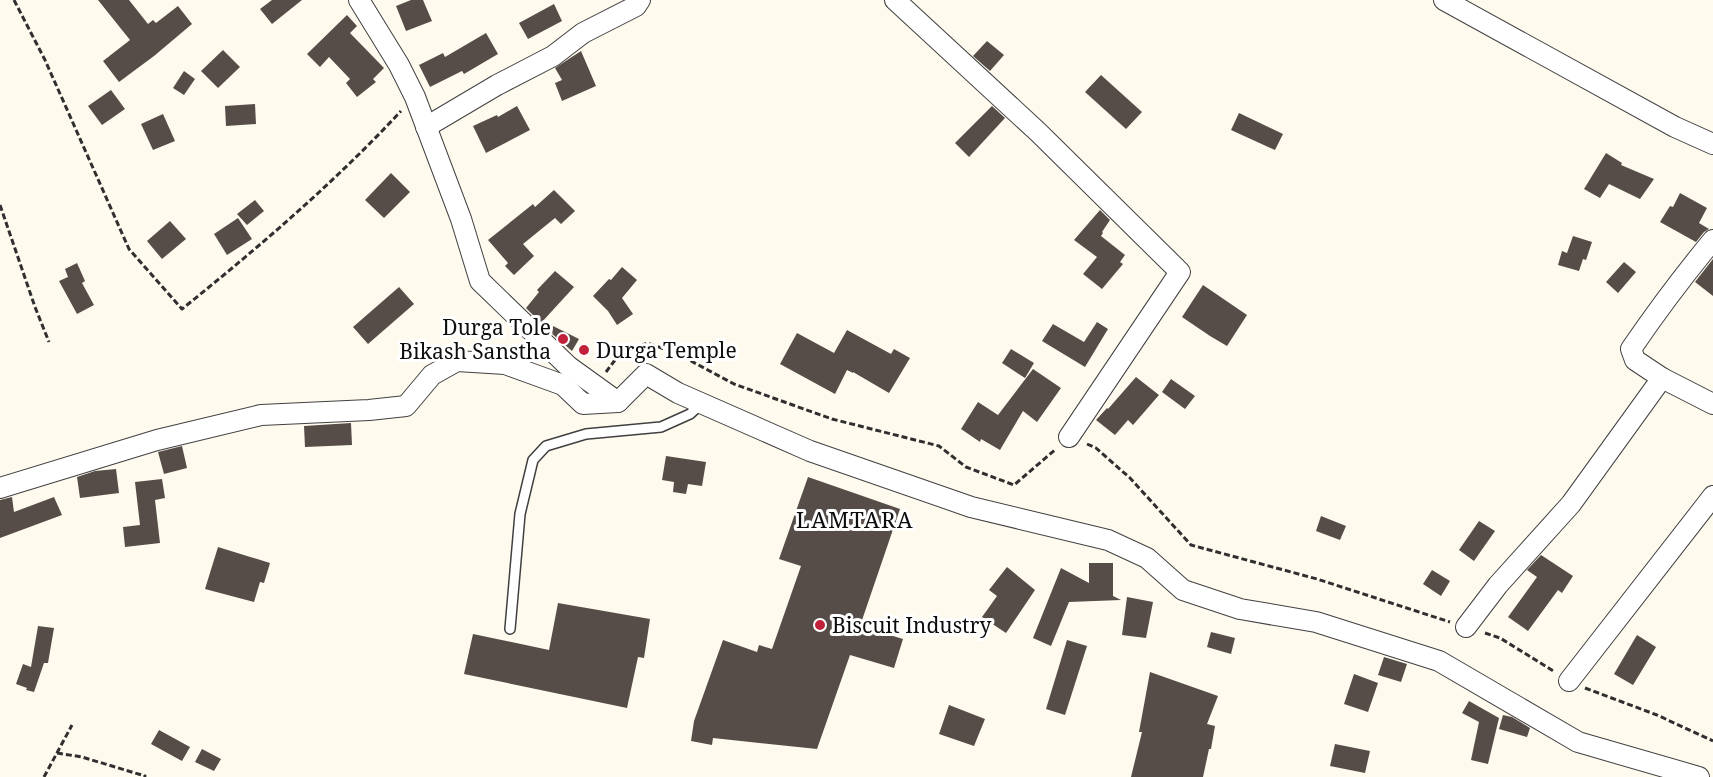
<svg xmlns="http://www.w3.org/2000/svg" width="1713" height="777" font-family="'Noto Serif',serif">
<rect width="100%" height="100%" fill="#fffaee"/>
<g fill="#564d49">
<polygon points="98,0 129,0 148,24 153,20 156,23 178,6 192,24 154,56 119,82 103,61 130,40"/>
<polygon points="272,0 302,0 272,24 260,9"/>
<polygon points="411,0 423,0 432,21 406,31 396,6"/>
<polygon points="554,4 562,21 528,39 519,23"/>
<polygon points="347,15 357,26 350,33 384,68 373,79 376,82 357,97 346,83 350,79 329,57 320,67 307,54"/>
<polygon points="486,33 498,54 464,74 462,71 430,87 419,65 443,53 445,57"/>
<polygon points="987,41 1004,55 990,71 973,56"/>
<polygon points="223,50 240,67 218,88 201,71"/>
<polygon points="581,51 596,86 562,101 555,83 562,80 555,68"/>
<polygon points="184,71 195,79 184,95 173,88"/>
<polygon points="1101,75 1142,112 1126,129 1085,92"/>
<polygon points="111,90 125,109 102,125 88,106"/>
<polygon points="255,104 256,124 226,126 225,106"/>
<polygon points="517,106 530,130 486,153 473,126 497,115 498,117"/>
<polygon points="992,106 1005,118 969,157 955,143"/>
<polygon points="1239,113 1283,134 1275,150 1231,130"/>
<polygon points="163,114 175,141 153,150 141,124"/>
<polygon points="1606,153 1622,163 1621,165 1654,179 1640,199 1609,184 1600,198 1584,189"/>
<polygon points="391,173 410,192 384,218 365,200"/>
<polygon points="554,190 575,211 561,224 555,218 523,244 534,256 514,275 505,266 508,263 488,240 533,204 535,207"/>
<polygon points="1680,193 1707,208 1699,223 1709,229 1704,232 1696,242 1660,222 1670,206 1673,207"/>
<polygon points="255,200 264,211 247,225 237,214"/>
<polygon points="1100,210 1110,220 1102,232 1103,233 1101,236 1125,255 1120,262 1123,264 1102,289 1083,274 1097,257 1074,240"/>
<polygon points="238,218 252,239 227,255 214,234"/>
<polygon points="170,221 186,239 162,259 147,241"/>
<polygon points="1573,236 1592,242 1586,260 1583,259 1579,271 1558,265 1562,251 1567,253"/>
<polygon points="1713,259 1713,296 1695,282"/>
<polygon points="1624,262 1636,272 1618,293 1606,282"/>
<polygon points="77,263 85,281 82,283 94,305 77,314 59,281 68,277 65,269"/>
<polygon points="622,267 637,280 622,298 633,314 617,325 608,311 593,296 609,279 611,280"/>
<polygon points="555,271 574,287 541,323 526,308 539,292 537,290"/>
<polygon points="1203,285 1247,315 1227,346 1210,336 1182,317"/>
<polygon points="399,287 414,304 368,344 353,327"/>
<polygon points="1097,322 1108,329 1085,367 1042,341 1053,324 1084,342"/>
<polygon points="553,326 579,339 572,351 550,332"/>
<polygon points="847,330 891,354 894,349 910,358 889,393 853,372 853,373 847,370 835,394 780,364 797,333 834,353"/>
<polygon points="1011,349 1034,363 1025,378 1002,363"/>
<polygon points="1033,369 1061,388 1037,422 1023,411 1000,450 981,439 980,442 961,429 978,402 998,415"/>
<polygon points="1136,377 1159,395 1133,425 1128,420 1115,435 1096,420 1107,408 1108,409"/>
<polygon points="1171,379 1195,396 1185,409 1162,392"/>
<polygon points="351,423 352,445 305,447 304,426"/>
<polygon points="182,446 187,468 164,474 158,452"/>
<polygon points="666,456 706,462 702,486 688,484 686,494 673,492 674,482 662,480"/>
<polygon points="116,469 119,493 80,498 77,477 95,471"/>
<polygon points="808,477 900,509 860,626 903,639 894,668 850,655 817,749 713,738 712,745 691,741 694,721 723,640 757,652 759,645 772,649 801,566 779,559"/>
<polygon points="162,479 165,498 155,500 160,543 125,547 123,527 140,525 135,482"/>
<polygon points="12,497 14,512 54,497 62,515 0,538 0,500"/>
<polygon points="1321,516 1346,526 1340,540 1316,531"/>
<polygon points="1479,521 1495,531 1474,561 1459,550"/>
<polygon points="218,547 270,563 264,583 260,582 254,602 205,589"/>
<polygon points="1541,555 1573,576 1562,593 1558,590 1528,631 1508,617 1537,577 1527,570"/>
<polygon points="1089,563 1113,563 1113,596 1121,600 1069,602 1051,646 1033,638 1061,568 1089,583"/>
<polygon points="1007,567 1035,590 1006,633 982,617 997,596 989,590"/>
<polygon points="1432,570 1450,581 1441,596 1423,584"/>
<polygon points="1127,597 1153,602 1146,638 1122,635"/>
<polygon points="558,603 650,619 644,658 638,657 627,708 464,674 473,634 549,650"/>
<polygon points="38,626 54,628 48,663 44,663 34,692 26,690 27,688 16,684 23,664 31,667"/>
<polygon points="1211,632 1235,638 1231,654 1207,647"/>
<polygon points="1637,635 1656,647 1633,685 1614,674"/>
<polygon points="1067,640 1087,646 1065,715 1046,709"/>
<polygon points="1384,657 1407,664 1401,682 1378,675"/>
<polygon points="1150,672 1218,696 1207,724 1215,726 1211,749 1209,749 1203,777 1131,777 1142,732 1139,732"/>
<polygon points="1354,674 1378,683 1368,712 1344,704"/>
<polygon points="1469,701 1499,718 1488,764 1471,760 1479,722 1462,713"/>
<polygon points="949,705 985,719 974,746 939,734"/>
<polygon points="1503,715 1512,717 1530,728 1527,737 1499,729"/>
<polygon points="159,730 190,747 182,761 151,744"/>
<polygon points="1335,744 1370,751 1365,773 1330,766"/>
<polygon points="202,749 221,759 214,771 195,762"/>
</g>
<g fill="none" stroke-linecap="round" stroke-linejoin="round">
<g stroke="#404040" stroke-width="12">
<polyline id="service" points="510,629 520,514 533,460 546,446 586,434 661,427 690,414 702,403"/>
</g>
<g stroke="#404040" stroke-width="22">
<g id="minor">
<polyline points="359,0 399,65 415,97 461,219 480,281 568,366 618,402 646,374 678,393 810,451 971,507 1108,540 1147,558 1183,590 1240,609 1316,622 1439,661 1578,742 1699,777"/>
<polyline points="895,0 1038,132 1180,272 1069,437"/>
<polyline points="1444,0 1675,127 1713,144"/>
<polyline points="426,127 497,85 553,56 583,33 636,6 640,0"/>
<polyline points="1662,378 1713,404"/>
<polyline points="0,488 157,440 261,415 369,410 406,406 432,375 457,361 505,364 563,385 583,404 618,402"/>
<path d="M1466 627 1498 585 1571 504 1662 378 1635 360 1631 349C1657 311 1684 275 1713 240"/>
<polyline points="1569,681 1713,496"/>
</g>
</g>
<g stroke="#2f2f2f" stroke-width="3" stroke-dasharray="6 3" stroke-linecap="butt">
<path d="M14 0 45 60 129 249 182 309C259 247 334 183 401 111"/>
<polyline points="0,205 35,307 49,342"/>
<polyline points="606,372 618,356 647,343 676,353 734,384 832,419 939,446 966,467 1014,485 1056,449"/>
<polyline points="1087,444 1096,448 1130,478 1191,545 1317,579 1450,622"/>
<polyline points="1485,633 1500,638 1555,672"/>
<polyline points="1585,688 1657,715 1713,741"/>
<polyline points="57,753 82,757 145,776 144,777"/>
<polyline points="44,777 72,725"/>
</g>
<use href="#service" stroke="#fff" stroke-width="9"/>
<use href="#minor" stroke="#fff" stroke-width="20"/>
</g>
<g fill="#c2213a" stroke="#fff" stroke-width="2">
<circle cx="563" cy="339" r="6"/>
<circle cx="584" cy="350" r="6"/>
<circle cx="820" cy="625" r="6"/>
</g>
<g text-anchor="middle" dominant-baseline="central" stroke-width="6" stroke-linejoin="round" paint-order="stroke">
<g font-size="21" fill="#0d0d0d" stroke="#fff" text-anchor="start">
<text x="551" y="327" text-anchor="end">Durga Tole<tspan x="551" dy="24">Bikash Sanstha</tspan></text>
<text x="596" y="350">Durga Temple</text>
<text x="832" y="625">Biscuit Industry</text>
</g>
<g font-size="22" letter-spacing="1.5" fill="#0d0d0d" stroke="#fff">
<text x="855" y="519">LAMTARA</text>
</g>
</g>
</svg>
